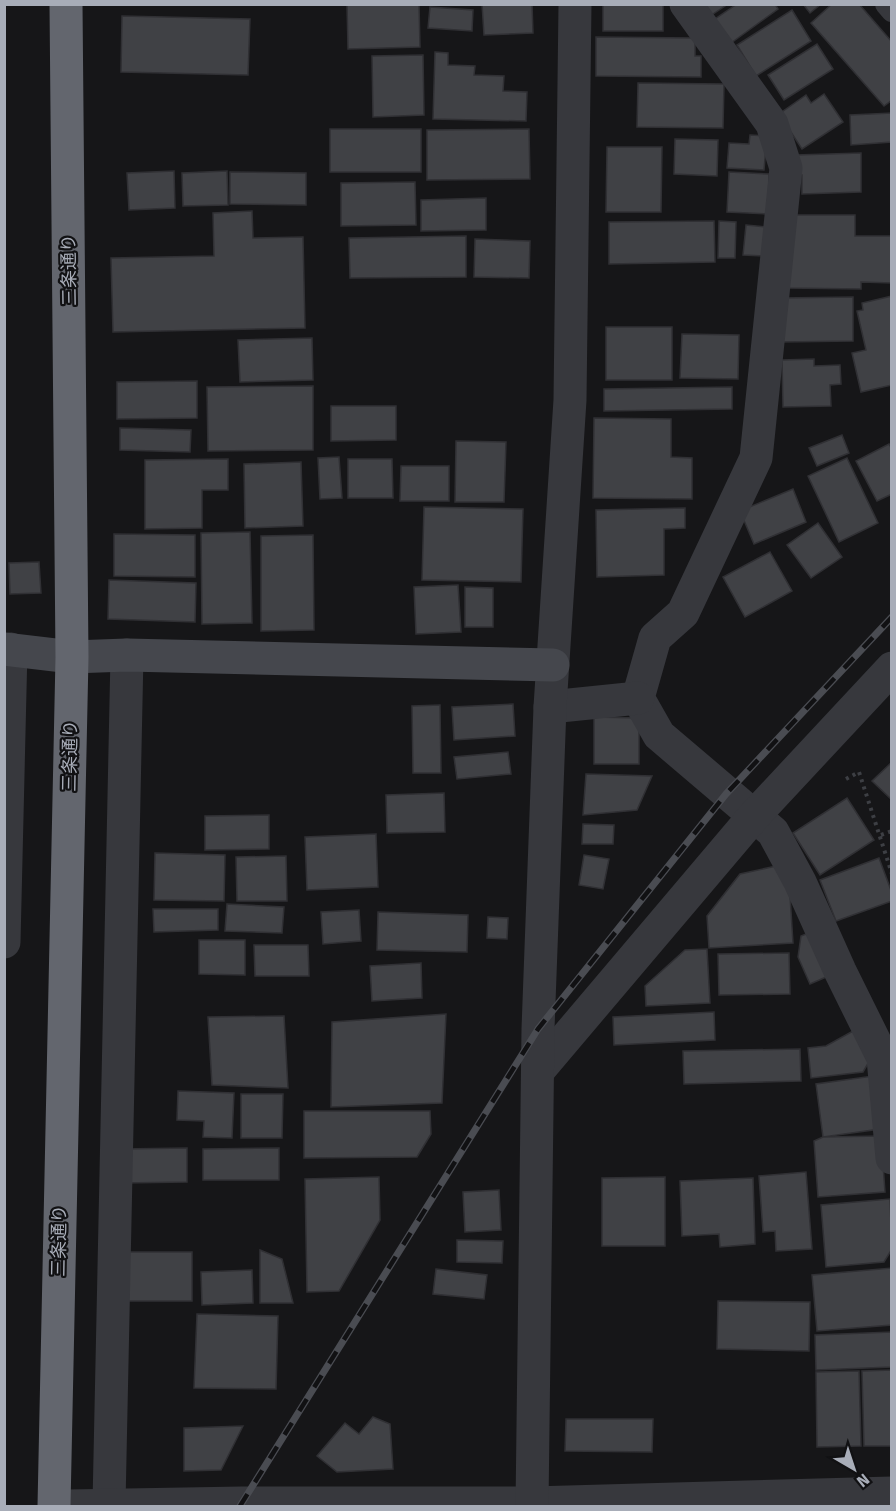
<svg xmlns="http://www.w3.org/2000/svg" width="896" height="1511" font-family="'Fira Sans','Noto Sans JP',sans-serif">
<rect width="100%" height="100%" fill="#161618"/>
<g fill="#404145" stroke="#303034" stroke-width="1.5">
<polygon points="347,4 419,4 420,47 348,49"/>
<polygon points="482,4 532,4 533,33 484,35"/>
<rect x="603" y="4" width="60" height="27"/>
<polygon points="699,4 728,4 707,18"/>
<polygon points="737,4 775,4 778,9 731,43 715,19"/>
<polygon points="803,4 821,4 810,13"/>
<polygon points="832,4 859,4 892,42 892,100 884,106 811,23"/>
<polygon points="430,7 473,10 472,31 428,28"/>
<polygon points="792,10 811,41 756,76 737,45"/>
<polygon points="122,16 250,19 248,75 121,72"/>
<polygon points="596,37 695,38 695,56 701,56 701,77 596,76"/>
<polygon points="817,44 833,69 784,100 768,75"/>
<polygon points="435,52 448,53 448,65 475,66 474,75 504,76 503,91 527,92 526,121 433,119"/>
<polygon points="423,55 424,115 373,117 372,56"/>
<polygon points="638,83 724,84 723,128 637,127"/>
<polygon points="824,94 843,122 802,149 779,114 806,95 811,103"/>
<polygon points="892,113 892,142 851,145 850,115"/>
<rect x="330" y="129" width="91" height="43"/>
<polygon points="529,129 530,179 427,180 427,130"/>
<polygon points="750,135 767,136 764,170 727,168 729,143 749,144"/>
<polygon points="675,139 718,140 717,176 674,174"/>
<polygon points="607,147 662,147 661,212 606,212"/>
<polygon points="861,153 861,192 802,194 802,175 795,175 795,155"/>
<polygon points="174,171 175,208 129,210 127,173"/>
<polygon points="227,171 228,205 183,206 182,173"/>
<polygon points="230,172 306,173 306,205 230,204"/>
<polygon points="729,172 769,174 768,214 727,212"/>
<polygon points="415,182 416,225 341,226 341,183"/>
<polygon points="486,198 486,230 421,231 421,200"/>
<polygon points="252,211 253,238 303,237 305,328 113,332 111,258 214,256 213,213"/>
<polygon points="788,215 855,215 855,236 892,236 892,283 861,282 861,289 787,288"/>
<polygon points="714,221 715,262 609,264 609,222"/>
<polygon points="719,221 736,222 735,258 718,258"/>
<polygon points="746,225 766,227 764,256 743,255"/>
<polygon points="466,236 466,277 350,278 349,238"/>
<polygon points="475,239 530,241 529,278 474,277"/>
<polygon points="892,296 892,385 861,392 852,353 866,350 857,311 863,310 862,303"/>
<polygon points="853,297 853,341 780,342 780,298"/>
<rect x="606" y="327" width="66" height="53"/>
<polygon points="682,334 739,335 738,379 680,378"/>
<polygon points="312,338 313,380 240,382 238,340"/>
<polygon points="814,359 814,366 840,365 841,384 830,385 831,406 783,407 782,360"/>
<polygon points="197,381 197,418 117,419 117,382"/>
<polygon points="313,386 313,450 208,451 207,387"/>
<polygon points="732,387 732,409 604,411 604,389"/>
<polygon points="331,406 396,406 396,440 331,441"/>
<polygon points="594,418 671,419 671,457 692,458 692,499 593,498"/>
<polygon points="120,428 191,430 190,452 120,450"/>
<polygon points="842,435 849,453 817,466 809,448"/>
<polygon points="456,441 506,442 504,502 455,502"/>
<polygon points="889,444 892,449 892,494 877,501 856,461"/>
<polygon points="339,457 342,498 320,499 318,458"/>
<polygon points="847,458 878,523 839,542 808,476"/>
<polygon points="228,459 228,490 202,490 202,528 145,529 145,460"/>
<polygon points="348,459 392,459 393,498 348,498"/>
<polygon points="301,462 303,526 245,528 244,464"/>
<polygon points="401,466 449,466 449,501 400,501"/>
<polygon points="793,489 806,522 754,544 740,511"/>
<polygon points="424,507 523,509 521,582 422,580"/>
<polygon points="685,508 685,528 664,529 664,575 597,577 596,510"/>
<polygon points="818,523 842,557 811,578 787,545"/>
<polygon points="250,532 252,623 202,624 201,533"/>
<polygon points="114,534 195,535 195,577 114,576"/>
<polygon points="313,535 314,630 261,631 261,536"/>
<polygon points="770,552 792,591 745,617 723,577"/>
<polygon points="39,562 41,593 10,594 9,563"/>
<polygon points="109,580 196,583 195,622 108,619"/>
<polygon points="458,585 461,632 416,634 414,587"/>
<polygon points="465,587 493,588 493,627 465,627"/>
<polygon points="513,704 515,736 454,740 452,707"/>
<polygon points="440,705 441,773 413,773 412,706"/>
<polygon points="594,717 639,718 639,764 594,764"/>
<polygon points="508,752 511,774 457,779 454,757"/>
<polygon points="892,762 892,800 872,781"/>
<polygon points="586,774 652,776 637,810 583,815"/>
<polygon points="444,793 445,832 387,833 386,795"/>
<polygon points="847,798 874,840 820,875 793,833"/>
<polygon points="269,815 269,849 205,850 205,816"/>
<polygon points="583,824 614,825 613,844 582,844"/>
<polygon points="376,834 378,887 307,890 305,837"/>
<polygon points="155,853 225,855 224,901 154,900"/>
<polygon points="584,855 609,859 603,889 579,885"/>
<polygon points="286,856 287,901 237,901 236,857"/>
<polygon points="879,858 892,893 892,901 836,921 820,880"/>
<polygon points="776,866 789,880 793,943 709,948 707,916 740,874"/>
<polygon points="227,904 284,907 282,933 225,931"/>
<polygon points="153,909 218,909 218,930 154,932"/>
<polygon points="359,910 361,941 323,944 321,912"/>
<polygon points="378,912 468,915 467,952 377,950"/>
<polygon points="488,917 508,918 507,939 487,938"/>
<polygon points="821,928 840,971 810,984 798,957 801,936"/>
<polygon points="199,940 245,940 245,975 199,974"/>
<polygon points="254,945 308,945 309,976 255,976"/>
<polygon points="707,949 710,1003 646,1006 645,986 685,950"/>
<polygon points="789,953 790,994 719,995 718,954"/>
<polygon points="421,963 422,998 372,1001 370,966"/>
<polygon points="714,1012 715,1040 614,1045 613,1017"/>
<polygon points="446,1014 442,1103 331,1107 332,1022"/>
<polygon points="284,1016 288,1088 212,1085 208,1017"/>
<polygon points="853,1031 870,1060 863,1072 811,1078 808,1048 826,1046"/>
<polygon points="800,1049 801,1081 684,1084 683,1051"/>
<polygon points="873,1076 880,1129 823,1137 816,1084"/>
<polygon points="178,1091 234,1093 232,1138 203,1137 204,1121 177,1120"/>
<polygon points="241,1094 283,1094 282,1138 241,1138"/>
<polygon points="304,1111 430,1111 431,1134 417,1157 304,1158"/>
<polygon points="881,1136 885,1192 818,1197 814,1141 823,1137"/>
<polygon points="187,1148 187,1182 122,1183 121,1149"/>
<polygon points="279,1148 279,1180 203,1180 203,1149"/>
<polygon points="806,1172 812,1249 776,1251 775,1231 763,1232 759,1176"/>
<polygon points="379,1177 380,1220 339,1291 307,1292 305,1179"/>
<polygon points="665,1177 665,1246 602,1246 602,1178"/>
<polygon points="753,1178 755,1244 720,1247 719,1234 682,1236 680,1181"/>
<polygon points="499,1190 501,1230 465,1232 463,1192"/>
<polygon points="890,1199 892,1249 884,1262 826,1267 821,1205"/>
<polygon points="457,1240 503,1241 502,1263 457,1262"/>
<polygon points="260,1250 282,1259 293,1303 260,1303"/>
<polygon points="121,1252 192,1252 192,1301 120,1301"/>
<polygon points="892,1268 892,1325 817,1331 812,1275"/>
<polygon points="436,1269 487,1275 484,1299 433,1294"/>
<polygon points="252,1270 253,1303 202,1305 201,1272"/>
<polygon points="718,1301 810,1302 809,1351 717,1349"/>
<polygon points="197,1314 278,1316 276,1389 194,1388"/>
<polygon points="892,1332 892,1367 816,1370 815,1335"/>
<polygon points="892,1370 892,1446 864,1446 862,1371"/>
<polygon points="859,1371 861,1446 817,1447 816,1372"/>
<polygon points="373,1417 390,1424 393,1469 337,1472 317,1456 345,1423 359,1434"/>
<polygon points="566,1419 653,1419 652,1452 565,1451"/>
<polygon points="243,1426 221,1470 184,1471 184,1428"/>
</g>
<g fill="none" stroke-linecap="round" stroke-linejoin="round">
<g stroke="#3d3f44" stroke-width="4" stroke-dasharray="3 4.5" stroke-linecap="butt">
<polyline points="846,779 859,772 892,874"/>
<polyline points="881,835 892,831"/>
</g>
<polyline stroke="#37383d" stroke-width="22" points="886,4 892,11"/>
<g stroke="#37383d" stroke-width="33">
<polyline points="686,4 772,124 786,168 756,458 683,613 655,638 638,698 659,735 773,832 800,882 840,971 883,1058 892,1158"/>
<polyline points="550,707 638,698"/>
<polyline points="4,942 11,649"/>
<polyline points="538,1071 754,816 892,668"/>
<polyline points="109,1504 127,655"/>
<polyline points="68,1506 242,1503 532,1503 892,1493"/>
<polyline points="532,1506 538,1029 550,707 570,400 575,4"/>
</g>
<polyline stroke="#45474d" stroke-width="33" points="4,649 72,657 127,655 553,665"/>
<polyline stroke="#63666e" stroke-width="33" points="54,1506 72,657 66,4"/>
<g stroke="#4a4c52" stroke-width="7">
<polyline id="rail" points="240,1506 538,1029 726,794 892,617"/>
</g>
<use href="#rail" stroke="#111113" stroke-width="4.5" stroke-dasharray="14" stroke-linecap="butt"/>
</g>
<g text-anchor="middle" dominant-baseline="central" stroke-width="4.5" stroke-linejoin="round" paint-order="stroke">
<g font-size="18" fill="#a8adb8" stroke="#111113">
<text transform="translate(69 270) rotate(-91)">三条通り</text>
<text transform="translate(70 756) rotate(-89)">三条通り</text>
<text transform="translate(59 1241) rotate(-89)">三条通り</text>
</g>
</g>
<rect width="896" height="1511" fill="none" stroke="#a8adb8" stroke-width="12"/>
<g transform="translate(854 1469) rotate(141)" stroke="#111113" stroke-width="4.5" paint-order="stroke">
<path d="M0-4.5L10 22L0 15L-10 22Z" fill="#a8adb8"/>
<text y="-9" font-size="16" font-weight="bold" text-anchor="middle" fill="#a8adb8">N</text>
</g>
</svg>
